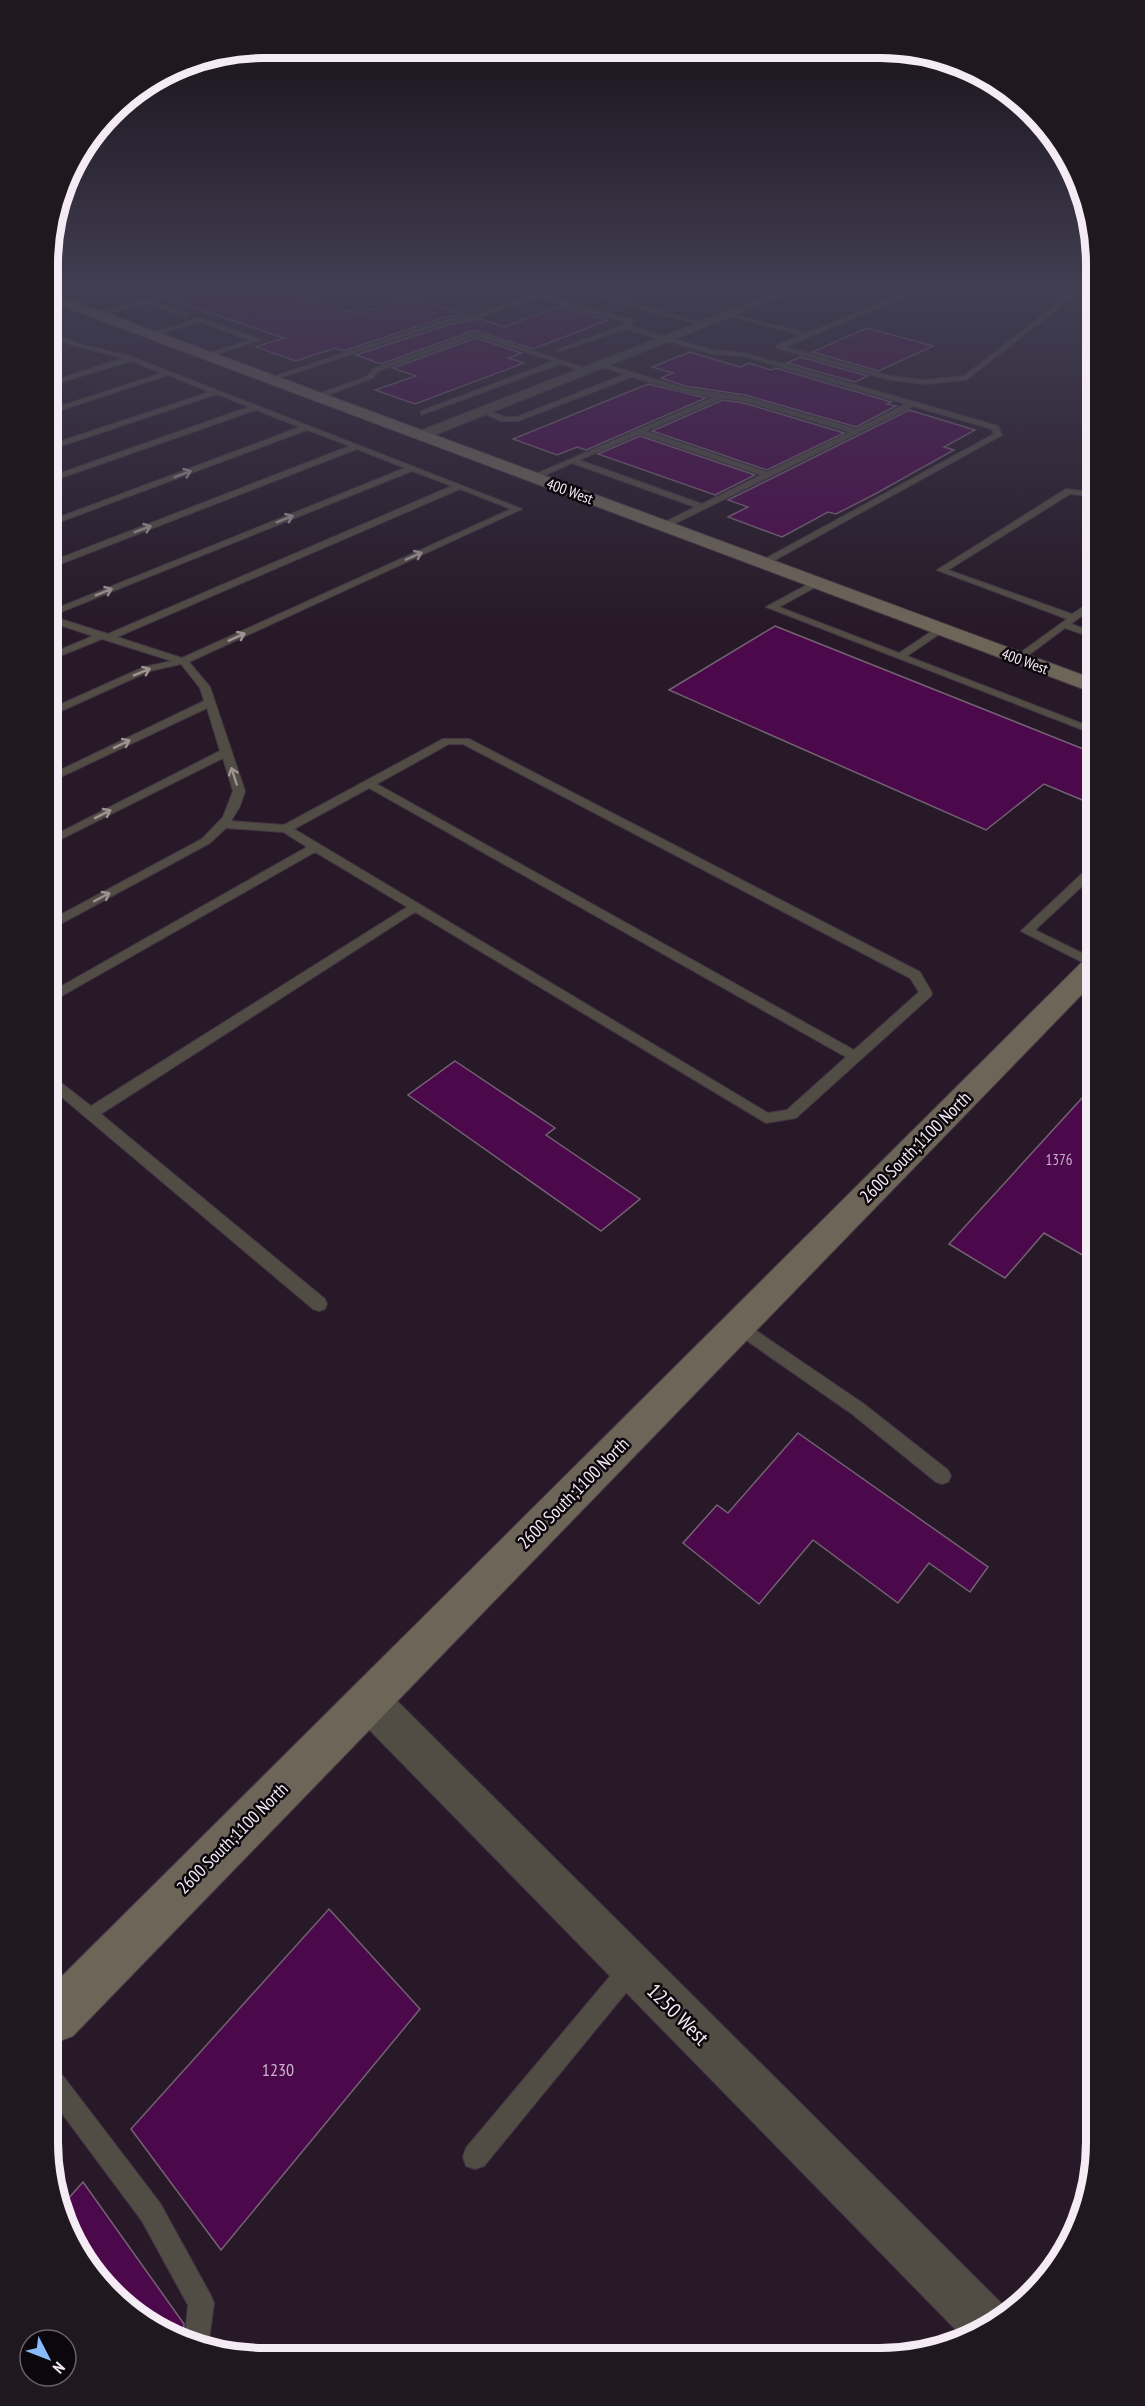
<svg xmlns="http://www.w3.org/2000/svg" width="1145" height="2406" font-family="'PT Sans Narrow',sans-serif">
<rect width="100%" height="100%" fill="#271927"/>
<g fill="#4b094c" stroke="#736272" stroke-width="1.5">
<polygon points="153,289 277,289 357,314 408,298 464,314 442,318 344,351 335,348 296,361 256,347 284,338 152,293"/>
<polygon points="560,306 608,320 533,349 475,330 381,364 356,355 447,325 480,319 504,327"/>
<polygon points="867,328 933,346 879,371 812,352"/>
<polygon points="476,338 521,353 508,358 524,363 415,404 375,390 416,376 393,368"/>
<polygon points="690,352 740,367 749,363 771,370 776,368 891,402 887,404 896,406 856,427 745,395 685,386 661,378 673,373 652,367"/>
<polygon points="800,357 868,376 855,382 787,363"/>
<polygon points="648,384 706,398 586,450 577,447 557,455 513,439"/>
<polygon points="723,400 744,403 844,433 767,470 652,431"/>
<polygon points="909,410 975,430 944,447 954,450 875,494 836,514 828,512 782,537 728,517 748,507 728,500"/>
<polygon points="640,436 755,475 715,495 598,454"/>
<polygon points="775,626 1091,752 1092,804 1044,784 986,830 669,690"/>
<polygon points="455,1061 555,1128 546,1135 640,1199 601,1231 408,1095"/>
<polygon points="1093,1086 1093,1261 1044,1233 1005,1278 949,1244"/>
<polygon points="798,1433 988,1567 970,1592 929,1563 898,1603 813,1540 759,1604 683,1543 717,1505 728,1513"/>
<polygon points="329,1909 420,2009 221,2250 131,2129"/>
<polygon points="83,2182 184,2324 183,2334 121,2304 84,2262 60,2208"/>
</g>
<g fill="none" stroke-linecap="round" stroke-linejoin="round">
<g stroke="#443644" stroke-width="2">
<g id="lane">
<polygon points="591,289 598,289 613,298 707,324 704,326 609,300"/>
<polygon points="915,289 923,289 785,347 890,376 925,380 964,376 1056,305 1065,294 1061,289 1067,289 1071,294 1060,307 966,380 925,384 890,380 776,348 776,346 801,335 724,315 727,313 807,333"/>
<path d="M538 293 635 321 630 326 712 350 745 353 998 426 1002 435 764 566 761 565V561L994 434 992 429 913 406 664 529 660 526 661 524 695 507 572 463 536 479 529 477 714 397 684 392 632 377 518 421H501L479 411 483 409 505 417H517L625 374 599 366 601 363 685 388 745 397 856 429 906 404 743 356 712 354 625 329 557 352V350L628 323 538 297 477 318 446 323 273 380 267 379 443 320 474 315ZM723 398 744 401 850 432 767 472 646 431ZM640 434 761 475 702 504 579 460Z"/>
<polygon points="146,299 190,315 185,316 146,303 97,316 94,314"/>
<polygon points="200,318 259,339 260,340 208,357 206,354 250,340 200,322 151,336 148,334"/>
<path d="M49 332 79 344 132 357 522 509 189 662 210 687 245 791 240 806 231 821 284 825 443 739H469L920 972 932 993 931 996 796 1118 766 1123 415 912 101 1114 325 1299 327 1304 325 1309 319 1311 313 1309 51 1088V1075L91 1106 407 907 315 852 51 1002V992L307 847 283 832 226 828 210 843 51 929V920L202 839 223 817 233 791 223 758 51 844V837L220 751 207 708 50 782V775L204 701 200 688 181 664 150 671 50 716V709L144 667 172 661 102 639 50 660V654L93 636 50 622V611L405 468 357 449 50 568V562L350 446 307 430 49 526V521L300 427 256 410 49 482V477L249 407 217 394 49 450V445L210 392 168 375 49 414V410L162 373 131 361 49 386V382L124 358 75 346 49 336ZM412 471 452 486 108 634 51 616ZM460 489 511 509 182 658 117 637ZM449 744H463L910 978 919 992 854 1050 377 784ZM369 788 846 1057 787 1110 768 1113 294 829Z"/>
<polygon points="476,332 590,370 587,372 560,364 421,415 421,411 554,361 476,336 378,371 373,378 320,398 313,396 368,376 373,369"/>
<polygon points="1066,489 1091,492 1091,496 1070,494 948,570 1072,614 1091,602 1091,609 1071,624 1091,631 1091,637 1065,628 1022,660 1016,660 1016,656 1067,619 937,570"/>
<polygon points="816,580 820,583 819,585 779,607 899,653 938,627 944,627 944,631 907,656 1091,727 1091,733 766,607"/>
<polygon points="1092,867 1092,877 1035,930 1092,958 1092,967 1021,931 1088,868"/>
<polygon points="739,1319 864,1404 948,1470 951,1476 948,1482 942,1484 936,1482 852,1414 733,1331 731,1326 733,1321"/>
<polygon points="630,1959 638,1962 641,1970 638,1978 484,2166 475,2169 466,2166 463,2157 466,2148 622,1962"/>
<polygon points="55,2072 63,2076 160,2203 210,2294 214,2303 208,2347 185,2335 188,2305 142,2221 55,2104"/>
</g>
</g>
<g stroke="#443644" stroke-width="2">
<g id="street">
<polygon points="784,289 800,289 427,438 422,440 414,435 417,432"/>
<polygon points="368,1680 382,1686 1007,2309 1009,2314 1001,2322 964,2338 354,1714 348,1700 354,1686"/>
</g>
</g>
<g stroke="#443644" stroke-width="2">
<g id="secondary">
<polygon points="49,292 1091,678 1091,692 49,301"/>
<polygon points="1092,959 1092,984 73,2036 55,2043 55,1983 1082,962"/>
</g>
</g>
<use href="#lane" fill="#514c44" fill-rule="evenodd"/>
<use href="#street" fill="#514c44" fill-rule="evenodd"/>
<use href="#secondary" fill="#6d6558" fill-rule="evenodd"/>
</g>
<defs><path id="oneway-shaft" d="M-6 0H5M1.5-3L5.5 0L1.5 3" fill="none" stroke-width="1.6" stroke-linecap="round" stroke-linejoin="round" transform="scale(1.5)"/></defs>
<g stroke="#9b9493">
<use href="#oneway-shaft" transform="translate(183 474) rotate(-21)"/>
<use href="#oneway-shaft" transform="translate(285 519) rotate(-22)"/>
<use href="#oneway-shaft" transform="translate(143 529) rotate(-21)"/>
<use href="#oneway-shaft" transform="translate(414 556) rotate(-24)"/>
<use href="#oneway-shaft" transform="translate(104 592) rotate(-22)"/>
<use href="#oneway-shaft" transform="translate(237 637) rotate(-24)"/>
<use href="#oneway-shaft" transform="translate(142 672) rotate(-22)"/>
<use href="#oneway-shaft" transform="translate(122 744) rotate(-26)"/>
<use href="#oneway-shaft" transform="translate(234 776) rotate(-108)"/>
<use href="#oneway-shaft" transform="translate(103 814) rotate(-27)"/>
<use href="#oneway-shaft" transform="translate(102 897) rotate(-28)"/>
</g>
<linearGradient id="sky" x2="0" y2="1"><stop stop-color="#150e15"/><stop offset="0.46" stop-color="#413e52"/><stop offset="1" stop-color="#413e52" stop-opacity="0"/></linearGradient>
<rect width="1145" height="626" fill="url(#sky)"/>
<g text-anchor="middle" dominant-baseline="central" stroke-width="5" stroke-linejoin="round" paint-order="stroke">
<g font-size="15" fill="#f5ebf4" stroke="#0c070c">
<text transform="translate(570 491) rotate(20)">400 West</text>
<text transform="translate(1025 661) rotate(20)">400 West</text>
</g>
<g font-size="15" fill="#cab2ca">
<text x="1059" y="1159">1376</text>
</g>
<g font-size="18" fill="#f5ebf4" stroke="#0c070c">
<text transform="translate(915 1147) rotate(-45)">2600 South;1100 North</text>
<text transform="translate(573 1493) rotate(-45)">2600 South;1100 North</text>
<text transform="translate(232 1838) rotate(-45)">2600 South;1100 North</text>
</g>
<g font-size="18" fill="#cab2ca">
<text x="278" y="2069">1230</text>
</g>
<g font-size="21" fill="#f5ebf4" stroke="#0c070c">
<text transform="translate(678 2014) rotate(45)">1250 West</text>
</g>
</g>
<path d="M0 0H1145V2406H0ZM264 58H880A206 206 0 0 1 1086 264V2142A206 206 0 0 1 880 2348H264A206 206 0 0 1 58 2142V264A206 206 0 0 1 264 58Z" fill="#1f191f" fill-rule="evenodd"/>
<path fill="none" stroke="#f5ebf4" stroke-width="8" d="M264 58H880A206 206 0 0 1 1086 264V2142A206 206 0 0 1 880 2348H264A206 206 0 0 1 58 2142V264A206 206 0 0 1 264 58Z"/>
<g transform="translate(48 2358) rotate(132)"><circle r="28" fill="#0c070c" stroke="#696269" stroke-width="1.5"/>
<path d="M0-4.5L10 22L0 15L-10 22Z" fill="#87bbfb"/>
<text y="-9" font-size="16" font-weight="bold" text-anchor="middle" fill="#f5ebf4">N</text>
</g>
</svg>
